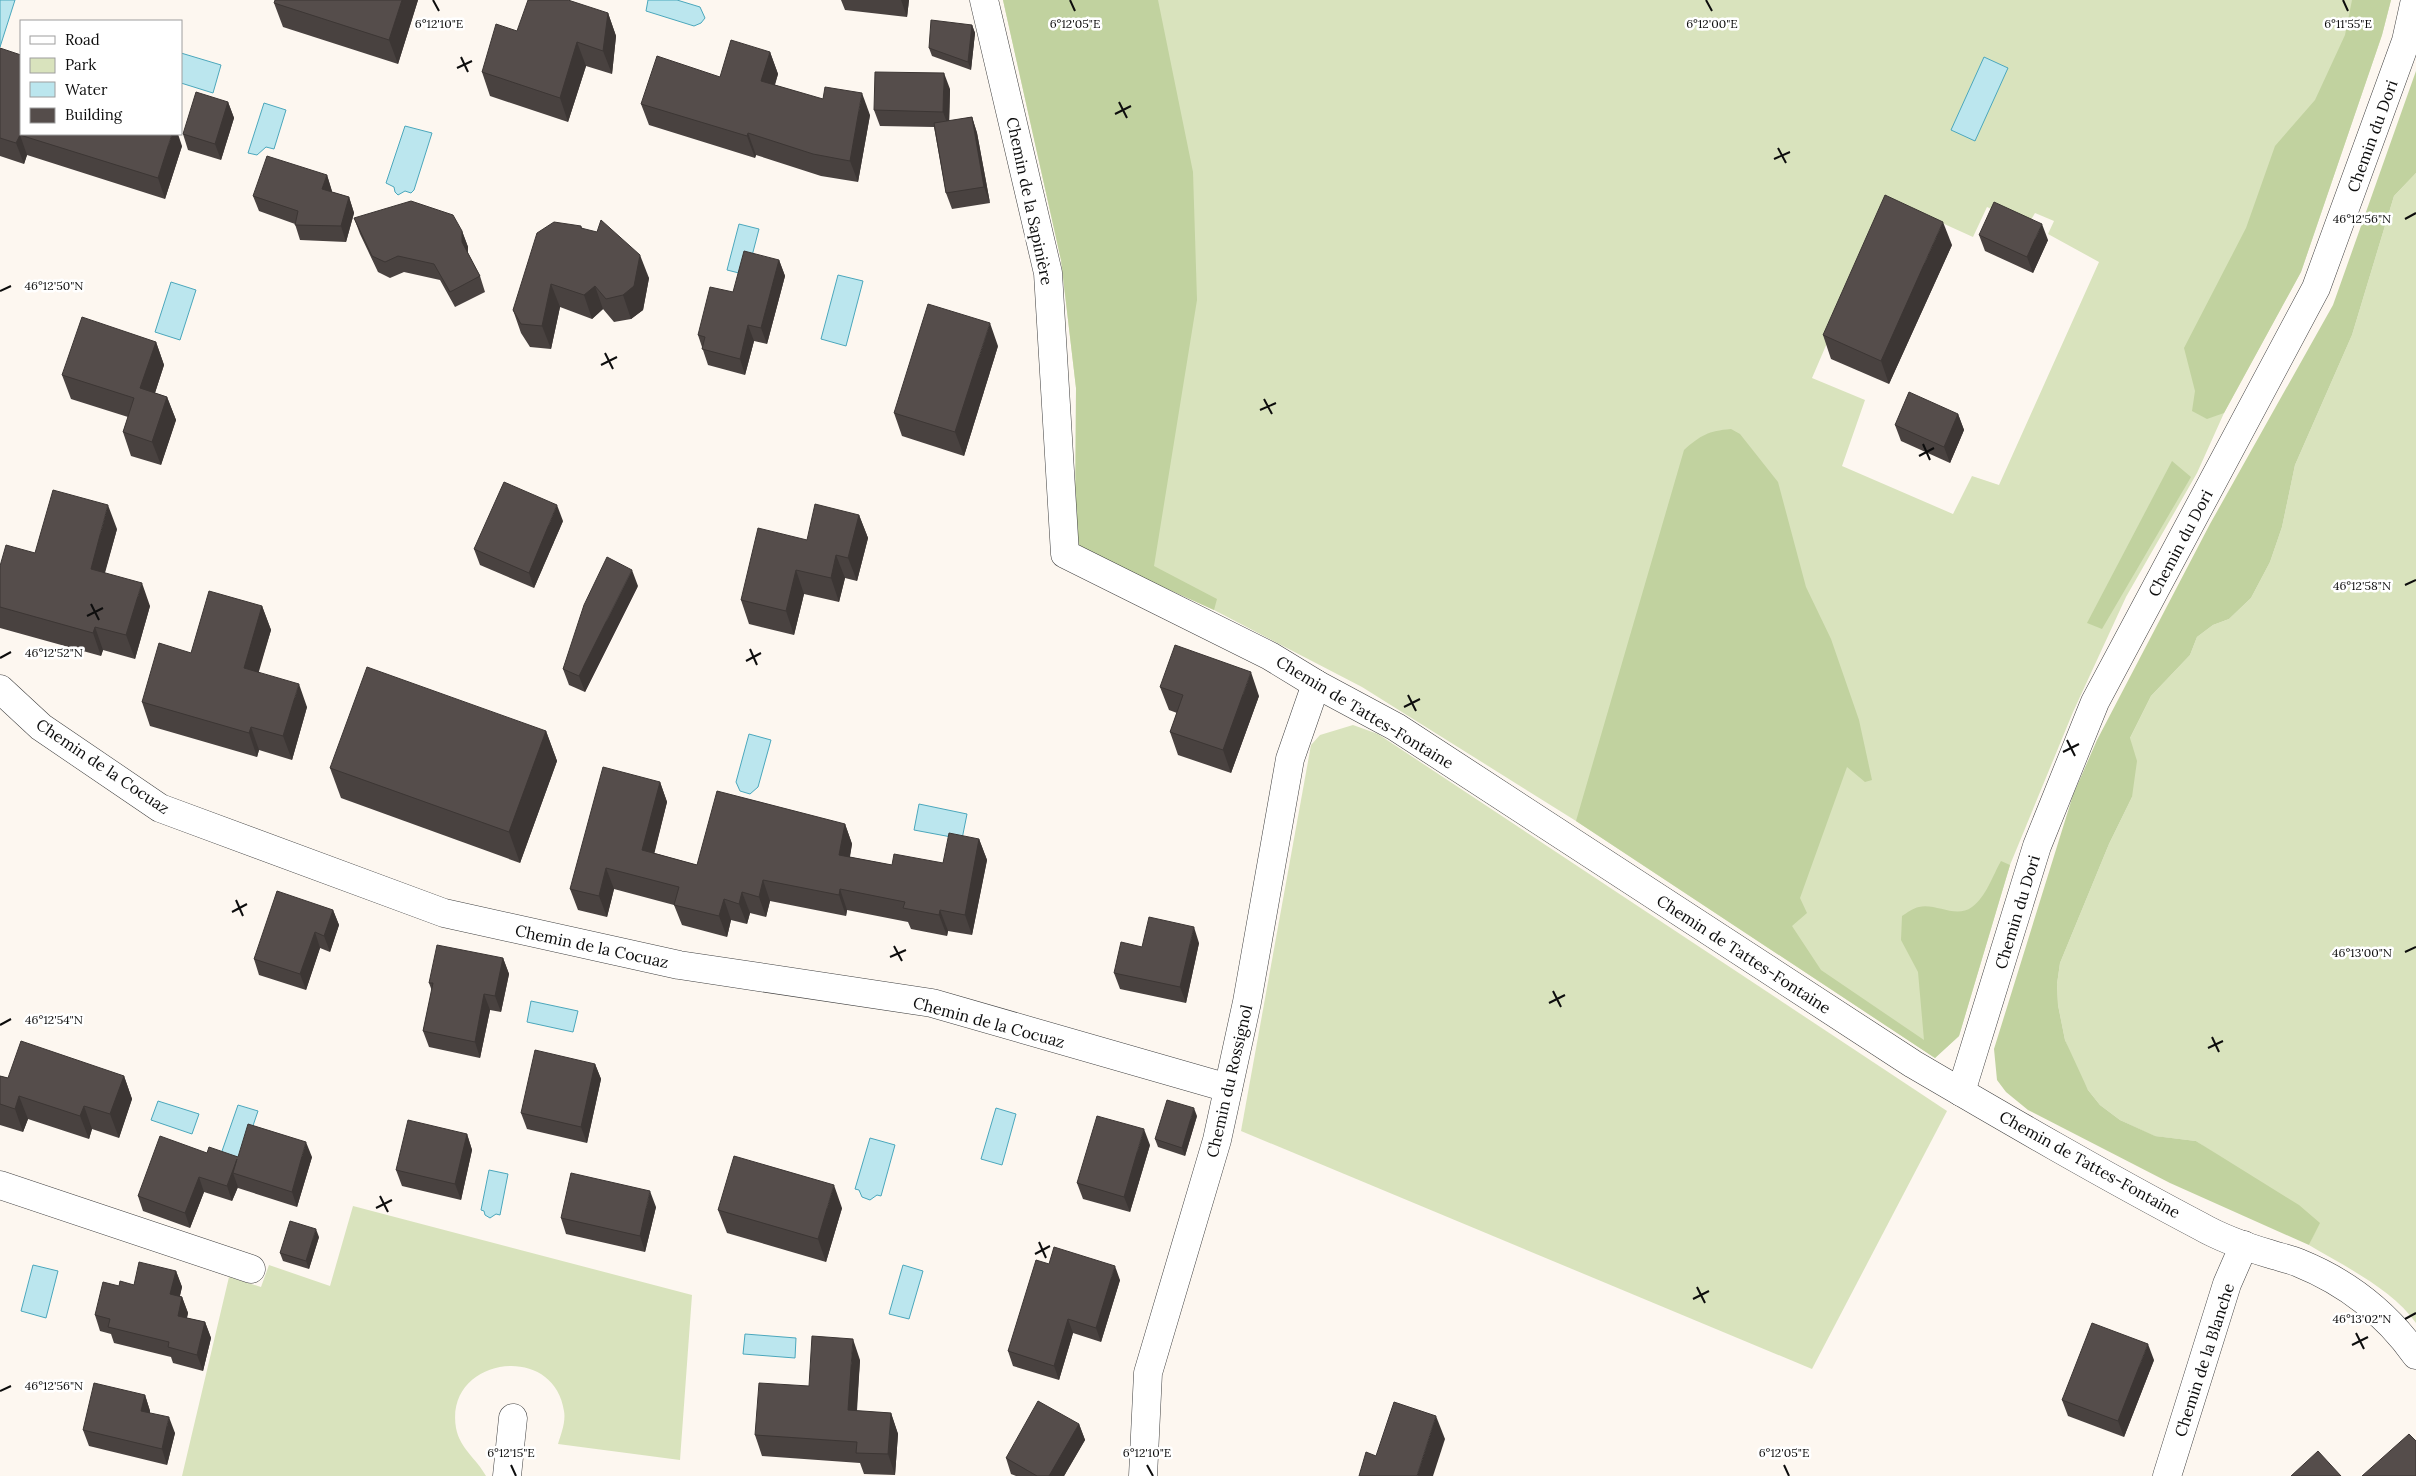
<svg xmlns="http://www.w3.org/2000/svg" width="2416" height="1476" font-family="Lora,serif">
<rect width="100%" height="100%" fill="#fdf7f0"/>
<g fill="#d9e3bd" fill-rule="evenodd">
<path d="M1003 0H2391L2382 35 2301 272 2224 413 2197 473 2126 597 2073 712 2010 865 1959 1036 1935 1058 1576 821 1362 687 1214 610 1075 547 1076 388 1061 260ZM1889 199 1973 237 1987 207 2028 225 2035 213 2054 221 2048 234 2099 262 1999 485 1972 476 1953 514 1842 466 1865 400 1812 378Z"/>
<path d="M2416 173V1323C2392 1289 2344 1266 2309 1245L2319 1223 2196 1141 2154 1136 2120 1120 2100 1105 2088 1090 2075 1066 2065 1040 2058 1005 2057 984 2060 963 2109 844 2132 797 2130 738 2151 696 2190 655 2197 637 2213 625 2229 619 2251 598 2270 562 2282 527 2295 465 2352 335 2394 196Z"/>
<polygon points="1353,725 1378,734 1947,1111 1812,1369 1241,1131 1311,745 1320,735"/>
<path d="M353 1206 692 1295 680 1460 558 1444C561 1434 566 1422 564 1411 554 1341 444 1357 456 1428 460 1449 477 1459 486 1476H182L229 1277 261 1287 269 1265 330 1286Z"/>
</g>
<g fill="#c1d29f">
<polygon points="1003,0 1158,0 1193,172 1197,300 1154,566 1217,599 1214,610 1075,547 1076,388 1061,260"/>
<polygon points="2352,0 2391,0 2382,35 2301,272 2224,413 2207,419 2192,411 2195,391 2184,348 2246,228 2275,146 2315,100 2345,35"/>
<polygon points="2416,71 2416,173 2394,196 2352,335 2295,465 2282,527 2270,562 2251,598 2229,619 2213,625 2197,637 2190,655 2151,696 2130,738 2137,761 2132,797 2109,844 2060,963 2057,984 2058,1005 2065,1040 2088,1090 2100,1105 2120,1120 2155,1136 2196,1141 2299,1205 2320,1223 2309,1245 2170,1183 2028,1110 2006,1092 1997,1080 1994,1049 2073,795 2097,740 2210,524 2333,305"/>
<path d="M1731 429 1740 434 1778 482 1806 587 1831 639 1859 720 1872 780 1865 782 1847 767 1800 898 1807 913 1792 926 1821 970 1924 1040 1918 972 1901 940 1902 916C1907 913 1913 908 1919 907 1936 903 1956 919 1972 907 1986 897 1993 875 2001 861L2010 865 1959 1036 1935 1058 1576 821 1684 450C1701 435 1708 431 1731 429Z"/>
<polygon points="2172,461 2191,477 2102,629 2087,623"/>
</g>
<g fill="#bbe6ee" stroke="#4ba7bc">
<polygon points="0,0 15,0 0,47"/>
<polygon points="648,0 677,0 700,7 705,18 701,23 694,26 646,11"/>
<polygon points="181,53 221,65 213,93 181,83"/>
<polygon points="1984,57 2008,68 1975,141 1951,130"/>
<polygon points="264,103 286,110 274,149 266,147 257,155 248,153"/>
<polygon points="405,126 432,133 414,190 411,193 405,191 398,195 395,192 394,187 386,183"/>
<polygon points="739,224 759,229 747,275 727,270"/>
<polygon points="838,275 863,281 846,346 821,339"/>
<polygon points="171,282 196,290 180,340 155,332"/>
<polygon points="749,734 771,740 758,787 750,794 740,791 736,782"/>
<polygon points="919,804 967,814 962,839 914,830"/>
<polygon points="531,1001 578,1011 573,1032 527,1022"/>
<polygon points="158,1101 199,1114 192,1134 151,1120"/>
<polygon points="238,1105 258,1111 241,1161 221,1154"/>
<polygon points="996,1108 1016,1114 1002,1165 981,1159"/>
<polygon points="870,1138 895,1145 881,1196 877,1195 870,1200 862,1197 859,1190 855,1189"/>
<polygon points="489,1170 508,1174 500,1215 496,1214 490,1218 485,1215 484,1211 481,1210"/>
<polygon points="33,1265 58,1271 46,1318 21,1311"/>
<polygon points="903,1265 923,1271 909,1319 889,1314"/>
<polygon points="745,1334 796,1338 795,1358 743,1354"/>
</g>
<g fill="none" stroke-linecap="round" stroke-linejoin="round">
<g stroke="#404040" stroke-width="29">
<g id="street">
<path d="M984 0 1048 273 1065 554 1270 656 1316 684 1396 727 1913 1064C2007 1119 2103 1175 2200 1226 2221 1238 2246 1247 2270 1254 2279 1257 2290 1259 2299 1263 2346 1282 2386 1313 2416 1355"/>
<polyline points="0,689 41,727 160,808 444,913 679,965 932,1003 1228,1088"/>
<polyline points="1961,1092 2037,846 2095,702 2316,288 2406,41 2415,0"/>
<polyline points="0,1185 251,1269"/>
<polyline points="507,1476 513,1418"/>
<polyline points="1143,1476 1148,1373 1217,1140 1247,1002 1290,759 1316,684"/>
<polyline points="2167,1476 2227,1284 2244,1245"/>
</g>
</g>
<use href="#street" stroke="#fff" stroke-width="28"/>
</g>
<g fill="#494240">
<polygon points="418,0 398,64 283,27 274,3"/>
<polygon points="841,0 909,0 907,17 845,10"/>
<polygon points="608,13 616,36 612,74 586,66 568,122 490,96 482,72 517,31"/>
<polygon points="972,25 975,33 971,70 932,56 929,48"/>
<polygon points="0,48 21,134 182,146 165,199 27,155 24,164 0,156"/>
<polygon points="770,52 778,74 775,85 870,115 858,182 821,176 756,155 755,158 649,125 641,104 720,77"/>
<polygon points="950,89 949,121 972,117 977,133 990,203 952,209 946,193 934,127 880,126 874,110"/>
<polygon points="228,102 234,118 221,160 188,150 183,134"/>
<polygon points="327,175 332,192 349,197 354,213 346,242 300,240 295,224 259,211 253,196"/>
<polygon points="354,218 462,231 468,247 468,253 480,276 485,292 455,307 440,280 404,272 390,278 378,272 360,234"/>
<polygon points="581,226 582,228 649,278 643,310 631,319 614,322 603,309 592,319 560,307 551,349 530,347 521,333 513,310"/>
<polygon points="1979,235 2048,240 2033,273 1985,251"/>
<polygon points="1952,245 1889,384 1831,359 1823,335"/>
<polygon points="779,260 785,276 767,344 754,341 745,375 708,365 698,335 733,292"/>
<polygon points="156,342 164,365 155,393 167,397 176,420 161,465 131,456 123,432 128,417 71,399 62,375"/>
<polygon points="998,346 964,456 902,436 894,413"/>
<polygon points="1958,414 1964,430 1950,463 1901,441 1895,425"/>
<polygon points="859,515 868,538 857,581 845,578 839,602 804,594 794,635 749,624 741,600 807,540"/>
<polygon points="563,521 534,588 480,565 474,549"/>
<polygon points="117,529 105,573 150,606 135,659 103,650 101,656 0,628 0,566 35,553"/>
<polygon points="638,586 585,692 569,685 563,669"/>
<polygon points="262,606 271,630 258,672 307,707 292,760 259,750 257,757 150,726 142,702 191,653"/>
<polygon points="1160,687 1259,696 1231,773 1178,755 1170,732 1177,713 1169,710"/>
<polygon points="546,731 557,761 520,863 341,798 330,768"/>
<polygon points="660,782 667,802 654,853 697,865 845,824 852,844 850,857 892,865 943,863 979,839 987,860 972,935 948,931 947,936 911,929 908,922 847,910 846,916 770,901 766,917 750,913 747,924 731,920 727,937 682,925 674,905 614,889 607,917 578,910 570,889"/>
<polygon points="333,910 339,925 330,952 320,948 306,990 259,975 254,959"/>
<polygon points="1199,943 1186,1003 1120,989 1114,973 1142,947"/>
<polygon points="503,958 509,974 501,1012 490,1010 480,1058 429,1047 423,1031 432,991 429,983"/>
<polygon points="595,1064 601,1079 587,1143 527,1129 521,1113"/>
<polygon points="0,1076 8,1078 124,1076 132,1099 119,1138 92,1129 89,1139 28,1119 23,1132 0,1125"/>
<polygon points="1197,1116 1185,1156 1158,1147 1155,1139"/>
<polygon points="467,1134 472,1150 461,1200 402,1186 396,1170"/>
<polygon points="1150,1145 1130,1212 1083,1199 1077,1183"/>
<polygon points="207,1153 238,1157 312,1157 297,1207 238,1188 238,1187 232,1201 204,1192 190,1228 143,1211 138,1196"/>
<polygon points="656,1207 645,1252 566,1234 561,1218"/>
<polygon points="842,1208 826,1262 727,1233 718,1210"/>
<polygon points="319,1237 309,1269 283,1261 280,1253"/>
<polygon points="1049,1264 1120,1280 1101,1342 1073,1333 1059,1380 1013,1366 1008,1351"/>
<polygon points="176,1271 182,1287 180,1296 182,1297 188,1313 187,1318 205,1322 211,1338 203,1371 173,1363 171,1357 114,1343 111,1334 100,1331 95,1315 119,1286 134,1285"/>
<polygon points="860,1360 857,1411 891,1413 898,1434 895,1475 864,1474 860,1463 762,1456 755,1435 809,1386"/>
<polygon points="2154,1360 2124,1437 2068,1416 2062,1400"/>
<polygon points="145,1395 150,1411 150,1413 175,1433 167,1465 89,1446 83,1430"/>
<polygon points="1079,1424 1085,1440 1064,1476 1016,1476 1011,1474 1006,1458"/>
</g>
<g fill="#3c3634">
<polygon points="402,0 418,0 398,64 389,40"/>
<polygon points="901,0 909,0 907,17"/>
<polygon points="608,13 616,36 612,74 603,51"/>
<polygon points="972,25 975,33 971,70 968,62"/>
<polygon points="577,42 586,66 568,122 560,98"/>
<polygon points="770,52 778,74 769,102 761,81"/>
<polygon points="944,73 950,89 949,128 943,112"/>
<polygon points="862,93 870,115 858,182 850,161"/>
<polygon points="228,102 234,118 221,160 215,144"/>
<polygon points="972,117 977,133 990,203 984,187"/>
<polygon points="748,133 756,155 755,158 747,136"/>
<polygon points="172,134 178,134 182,146 165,199 158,178"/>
<polygon points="20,135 27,155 24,164 16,143"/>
<polygon points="327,175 332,191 328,205 322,189"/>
<polygon points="349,197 354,213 346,242 341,226"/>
<polygon points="1943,222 1952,245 1889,384 1881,361"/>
<polygon points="2042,224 2048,240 2033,273 2027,257"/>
<polygon points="462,231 468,247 467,257 462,242"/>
<polygon points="640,255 649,278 643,310 631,319 623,295"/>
<polygon points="779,260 785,276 767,344 761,328"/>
<polygon points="551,284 560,307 551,349 542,326"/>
<polygon points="595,286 603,309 592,319 584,295"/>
<polygon points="990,323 998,346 964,456 955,432"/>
<polygon points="748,325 754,341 745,375 740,359"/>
<polygon points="156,342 164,365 149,411 140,388"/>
<polygon points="167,397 176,420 161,465 152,442"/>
<polygon points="1958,414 1964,430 1950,463 1944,447"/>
<polygon points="108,505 117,529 99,592 91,569"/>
<polygon points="557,505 563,521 534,588 529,573"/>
<polygon points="859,515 868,538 857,581 848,558"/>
<polygon points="836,555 845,578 839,602 831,578"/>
<polygon points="632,570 638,586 585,692 579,676"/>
<polygon points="796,570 804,594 794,635 786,611"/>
<polygon points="142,583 150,606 135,659 126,635"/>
<polygon points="262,606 271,630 253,692 244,668"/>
<polygon points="95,627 103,650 101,656 93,633"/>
<polygon points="1251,672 1259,696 1231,773 1223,750"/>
<polygon points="299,684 307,707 292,760 283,736"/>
<polygon points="251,727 259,750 257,757 249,733"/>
<polygon points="546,731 557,761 520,863 509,832"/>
<polygon points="660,782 667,802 650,871 642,850"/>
<polygon points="845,824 852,844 846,876 839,855"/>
<polygon points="979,839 987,860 972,935 965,915"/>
<polygon points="606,868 614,889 607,917 599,896"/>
<polygon points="763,880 770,901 766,917 759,897"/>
<polygon points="840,889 847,910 846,916 839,895"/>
<polygon points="742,892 750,913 747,924 739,904"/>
<polygon points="724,899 731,920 727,937 719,916"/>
<polygon points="333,910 339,925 330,952 324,936"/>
<polygon points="940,910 948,931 947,936 939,915"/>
<polygon points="1194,927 1199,943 1186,1003 1180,987"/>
<polygon points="315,932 320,948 306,990 300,974"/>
<polygon points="503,958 509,974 501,1012 495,996"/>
<polygon points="484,994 490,1010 480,1058 475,1042"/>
<polygon points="595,1064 601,1079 587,1143 581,1127"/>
<polygon points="124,1076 132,1099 119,1138 110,1114"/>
<polygon points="19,1096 28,1119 23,1132 15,1109"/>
<polygon points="84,1106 92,1129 89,1139 80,1116"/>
<polygon points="1194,1108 1197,1116 1185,1156 1182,1148"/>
<polygon points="1144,1129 1150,1145 1130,1212 1124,1197"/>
<polygon points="467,1134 472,1150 461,1200 455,1184"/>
<polygon points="306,1142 312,1157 297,1207 292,1192"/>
<polygon points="237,1159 233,1173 238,1187 232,1201 227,1186"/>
<polygon points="199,1177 204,1192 190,1228 185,1213"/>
<polygon points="834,1185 842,1208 826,1262 818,1239"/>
<polygon points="650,1191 656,1207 645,1252 640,1236"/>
<polygon points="316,1229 319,1237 309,1269 306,1261"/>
<polygon points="1115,1266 1120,1280 1101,1342 1096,1328"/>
<polygon points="176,1271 182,1287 176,1310 170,1294"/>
<polygon points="182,1297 188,1313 183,1332 178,1316"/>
<polygon points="1068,1319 1073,1333 1059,1380 1054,1366"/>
<polygon points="205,1322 211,1338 203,1371 197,1355"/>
<polygon points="853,1339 860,1360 855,1431 848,1410"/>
<polygon points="2148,1344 2154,1360 2124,1437 2118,1421"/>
<polygon points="145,1395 150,1411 147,1427 141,1411"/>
<polygon points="891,1413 898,1434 895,1475 888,1454"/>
<polygon points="1436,1416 1445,1439 1433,1476 1417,1476"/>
<polygon points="169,1417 175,1433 167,1465 162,1449"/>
<polygon points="1079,1424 1085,1440 1064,1476 1049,1476"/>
</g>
<g fill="#554d4b" stroke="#3c3634">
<polygon points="275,0 402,0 389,40 274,3"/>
<polygon points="528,0 568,0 608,13 603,51 577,42 560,98 482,72 496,24 517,31"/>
<polygon points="931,20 972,25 968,62 929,48"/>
<polygon points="731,40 770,52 761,81 823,99 825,87 862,93 850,161 813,154 748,133 747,136 641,104 657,56 720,77"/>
<polygon points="0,48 21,55 21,134 172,134 158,178 20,135 16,143 0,138"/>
<polygon points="875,72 944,73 943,112 874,110"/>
<polygon points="196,92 228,102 215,144 183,134"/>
<polygon points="972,117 984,187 946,193 934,123"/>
<polygon points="267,156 327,175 322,189 349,197 341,226 295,225 298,211 253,196"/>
<polygon points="1885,195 1943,222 1881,361 1823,335"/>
<polygon points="411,201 453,215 462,231 462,242 480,276 450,292 434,264 398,256 385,262 372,256 354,218"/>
<polygon points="1994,202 2042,224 2027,257 1979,235"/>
<polygon points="601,220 640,255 634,286 623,295 606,299 595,286 584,295 551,284 542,326 521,324 513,310 537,233 554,222 581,226 581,228 597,232"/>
<polygon points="744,251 779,260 761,328 748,325 740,359 702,349 705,337 698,335 710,287 733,292"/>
<polygon points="928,304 990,323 955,432 894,413"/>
<polygon points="82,317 156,342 140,388 167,397 152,442 123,432 134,398 62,375"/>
<polygon points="1909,392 1958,414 1944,447 1895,425"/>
<polygon points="504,482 557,505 529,573 474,549"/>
<polygon points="53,490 108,505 91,569 142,583 126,635 95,627 93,633 0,607 0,566 6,545 35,553"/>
<polygon points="815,504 859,515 848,558 836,555 831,578 796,570 786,611 741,600 758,528 807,540"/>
<polygon points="607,557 632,570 579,676 563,669 584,605"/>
<polygon points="209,591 262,606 244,668 299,684 283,736 251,727 249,733 142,702 159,643 191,653"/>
<polygon points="1175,645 1251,672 1223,750 1170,732 1183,695 1160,687"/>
<polygon points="367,667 546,731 509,832 330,768"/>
<polygon points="603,767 660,782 642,850 697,865 717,791 845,824 839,855 892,865 894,854 943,863 949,833 979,839 965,915 940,910 939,915 903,908 905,902 840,889 839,895 763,880 759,897 742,892 739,904 724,899 719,916 674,905 679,887 606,868 599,896 570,889"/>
<polygon points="277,891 333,910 324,936 315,932 300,974 254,959"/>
<polygon points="1149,917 1194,927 1180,987 1114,973 1121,942 1142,947"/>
<polygon points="437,945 503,958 495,996 484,994 475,1042 423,1031 433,983 429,983"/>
<polygon points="21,1041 124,1076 110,1114 84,1106 80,1116 19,1096 15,1109 0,1104 0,1076 8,1078"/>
<polygon points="535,1050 595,1064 581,1127 521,1113"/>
<polygon points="1167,1100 1194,1108 1182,1148 1155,1139"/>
<polygon points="1097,1116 1144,1129 1124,1197 1077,1183"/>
<polygon points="408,1120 467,1134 455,1184 396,1170"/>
<polygon points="248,1124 306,1142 292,1192 233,1173 237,1159 227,1186 199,1177 185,1213 138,1196 160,1136 207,1153 209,1147 238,1157"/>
<polygon points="734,1156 834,1185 818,1239 718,1210"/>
<polygon points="571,1173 650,1191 640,1236 561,1218"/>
<polygon points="290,1221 316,1229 306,1261 280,1253"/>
<polygon points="1054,1247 1115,1266 1096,1328 1068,1319 1054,1366 1008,1351 1036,1260 1049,1264"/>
<polygon points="139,1262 176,1271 170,1294 182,1297 178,1316 205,1322 197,1355 168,1347 169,1342 108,1327 110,1319 95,1315 103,1282 119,1286 120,1281 134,1285"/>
<polygon points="2092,1323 2148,1344 2118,1421 2062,1400"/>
<polygon points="812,1336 853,1339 848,1410 891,1413 888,1454 856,1453 857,1442 755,1435 759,1383 809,1386"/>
<polygon points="94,1383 145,1395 141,1411 169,1417 162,1449 83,1430"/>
<polygon points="1038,1401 1079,1424 1049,1476 1037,1476 1006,1458"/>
<polygon points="1394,1402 1436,1416 1417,1476 1359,1476 1366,1452 1376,1456"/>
<polygon points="2409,1434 2416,1441 2416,1476 2362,1476"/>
<polygon points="2318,1451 2341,1476 2291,1476"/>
</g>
<path fill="none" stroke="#0d0d0d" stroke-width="2" d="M433 0 439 11M1070 0 1075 11M1706 0 1712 11M2343 0 2348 11M461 57 468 72M457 68 472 61M1119 102 1127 118M1115 114 1131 106M1778 148 1786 163M1774 159 1790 152M2405 219 2416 213M0 291 11 286M605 353 613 369M601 365 617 357M1264 399 1272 414M1260 410 1276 403M1923 444 1930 460M1919 456 1934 448M2405 585 2416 580M91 604 99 620M87 616 103 608M750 649 757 665M0 658 11 652M746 661 761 653M1408 695 1416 711M1404 707 1420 699M2067 740 2075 756M2063 752 2079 744M236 900 243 916M232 912 247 904M894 946 902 961M2405 952 2416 947M890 957 906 950M1553 991 1561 1007M1549 1003 1565 995M0 1025 11 1019M2212 1037 2219 1052M2208 1048 2223 1041M380 1196 388 1212M376 1208 392 1200M1039 1242 1046 1258M1035 1254 1050 1246M1697 1287 1705 1303M1693 1299 1709 1291M2405 1319 2416 1313M2356 1333 2364 1349M2352 1345 2368 1337M0 1391 11 1386M511 1465 516 1476M1147 1465 1153 1476M1784 1465 1789 1476"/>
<g text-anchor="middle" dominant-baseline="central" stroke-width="5" stroke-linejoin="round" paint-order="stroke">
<g font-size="16" fill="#0d0d0d" stroke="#fff">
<text transform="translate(2372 136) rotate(-70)">Chemin du Dori</text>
<text transform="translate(1030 201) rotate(78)">Chemin de la Sapinière</text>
<text transform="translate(2180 543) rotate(-62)">Chemin du Dori</text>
<text transform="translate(1365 712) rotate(31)">Chemin de Tattes-Fontaine</text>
<text transform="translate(103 766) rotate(34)">Chemin de la Cocuaz</text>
<text transform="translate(2017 912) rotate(-73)">Chemin du Dori</text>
<text transform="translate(592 946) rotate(12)">Chemin de la Cocuaz</text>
<text transform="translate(1744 954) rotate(33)">Chemin de Tattes-Fontaine</text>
<text transform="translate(989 1022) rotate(15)">Chemin de la Cocuaz</text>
<text transform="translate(1229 1081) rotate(-77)">Chemin du Rossignol</text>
<text transform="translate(2090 1164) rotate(29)">Chemin de Tattes-Fontaine</text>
<text transform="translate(2204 1360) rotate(-72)">Chemin de la Blanche</text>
</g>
</g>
<g font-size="12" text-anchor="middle" fill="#0d0d0d" stroke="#fff" stroke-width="5" stroke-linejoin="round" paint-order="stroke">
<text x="439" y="28">6°12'10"E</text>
<text x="1075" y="28">6°12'05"E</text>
<text x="1712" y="28">6°12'00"E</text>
<text x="2348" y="28">6°11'55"E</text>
<text x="2362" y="223">46°12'56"N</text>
<text x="54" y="290">46°12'50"N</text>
<text x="2362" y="590">46°12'58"N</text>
<text x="54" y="657">46°12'52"N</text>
<text x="2362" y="957">46°13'00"N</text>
<text x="54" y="1024">46°12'54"N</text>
<text x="2362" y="1323">46°13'02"N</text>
<text x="54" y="1390">46°12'56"N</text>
<text x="511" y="1457">6°12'15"E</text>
<text x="1147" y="1457">6°12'10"E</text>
<text x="1784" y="1457">6°12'05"E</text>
</g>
<rect x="20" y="20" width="162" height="115" fill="#ffffff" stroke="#9e9e9e"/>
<rect x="30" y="36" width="25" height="8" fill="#ffffff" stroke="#9e9e9e"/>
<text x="65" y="45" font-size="15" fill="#0d0d0d">Road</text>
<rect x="30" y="58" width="25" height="15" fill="#d9e3bd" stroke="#9e9e9e"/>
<text x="65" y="70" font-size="15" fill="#0d0d0d">Park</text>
<rect x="30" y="82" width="25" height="15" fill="#bbe6ee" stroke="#9e9e9e"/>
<text x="65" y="95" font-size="15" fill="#0d0d0d">Water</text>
<rect x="30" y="108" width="25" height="15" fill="#554d4b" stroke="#9e9e9e"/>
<text x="65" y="120" font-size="15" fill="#0d0d0d">Building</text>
</svg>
